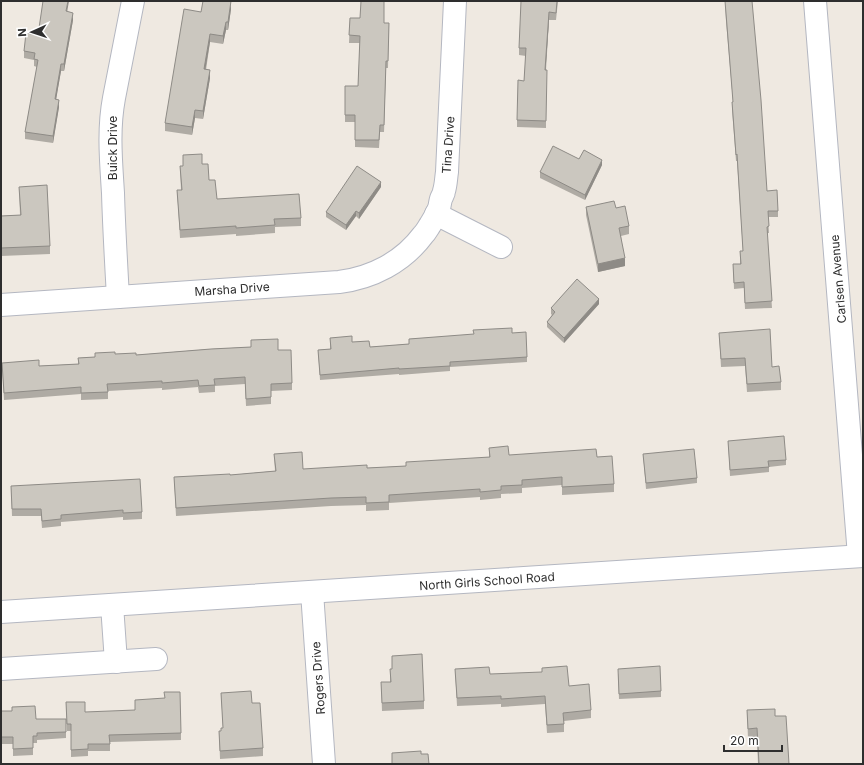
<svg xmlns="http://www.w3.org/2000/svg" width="864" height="765" font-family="Inter,sans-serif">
<rect width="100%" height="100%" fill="#efe9e1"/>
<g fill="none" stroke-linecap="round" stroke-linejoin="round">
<g stroke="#b4b7c1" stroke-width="24">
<g id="street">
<polyline points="815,1 859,556"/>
<polyline points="436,214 501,247"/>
<path d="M118 297C116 262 114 228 113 193 111 161 108 130 114 98L133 1"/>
<path d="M1 305 339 282C372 278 403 262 423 235 426 232 428 228 430 225 433 220 437 214 439 208 440 205 440 202 441 199 442 196 444 194 444 191 446 185 446 178 447 172L455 1"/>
<polyline points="312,592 324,764"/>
<polyline points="112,605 116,662"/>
<polyline points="1,669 156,659"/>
</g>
</g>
<g stroke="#b4b7c1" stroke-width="24">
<polyline id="secondary" points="1,612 863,556"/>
</g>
<use href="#street" stroke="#fff" stroke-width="22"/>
<use href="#secondary" stroke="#fff" stroke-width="22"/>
</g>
<g fill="#afaba4">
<polygon points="558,1 556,20 549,20 546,70 546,128 517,127 517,120 524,81 526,56 519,55 519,48"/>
<polygon points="725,1 767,191 778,211 778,217 768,217 769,233 767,233 772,308 745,309 744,288 734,289 733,264 740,264 740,251 743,251 737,161 736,161 732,109 732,102 733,102 726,21"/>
<polygon points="231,9 228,30 226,30 223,44 210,42 206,70 210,78 203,119 195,118 192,135 165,131 165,123 201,12"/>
<polygon points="67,12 73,20 64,71 61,71 56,99 59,107 53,143 25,139 25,132 37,67 34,66 34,60 24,58 24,51 38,35"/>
<polygon points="350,18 384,23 389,23 388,68 386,68 384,132 380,132 379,148 355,147 355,122 345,122 345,86 358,86 360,43 349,43"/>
<polygon points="183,155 202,164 217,199 301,218 301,226 275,227 275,233 236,236 236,234 180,238 177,190 181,190 180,166 183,166"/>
<polygon points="579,159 602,165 585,200 540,178 540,172"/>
<polygon points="19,187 50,246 50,254 1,256 1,216 20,215"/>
<polygon points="381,187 359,219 356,216 346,230 326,217 326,212"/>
<polygon points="586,207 616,208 629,226 629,234 621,236 625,266 598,272 586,215"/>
<polygon points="599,304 564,343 547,327 547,322 552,315 551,314 551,308"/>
<polygon points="512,333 527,357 527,362 450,367 450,371 399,375 399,374 320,380 318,350 330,349 330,338 370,347 409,344 409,339"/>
<polygon points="719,333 772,367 781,382 781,390 747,392 745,366 721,367"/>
<polygon points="251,340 278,350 292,383 292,390 271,391 271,404 246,406 245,384 215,386 215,392 199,393 198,387 162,390 162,388 108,391 108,399 81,400 81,394 4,400 2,363 39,366 78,364 78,358 95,357 115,354 136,355 211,349 251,347"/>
<polygon points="728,441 786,460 786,465 769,467 769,472 730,476"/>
<polygon points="489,448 509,455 597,457 614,484 614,492 562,495 562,485 522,488 522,493 501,494 501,498 480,500 480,497 389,503 389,510 366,511 366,505 331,506 176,516 174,477 230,475 275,471 274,454 303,469 367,468 406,466 489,457"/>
<polygon points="643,454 697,478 697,483 646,489"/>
<polygon points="11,486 142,512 142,519 123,520 123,517 61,522 61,526 42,528 41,516 12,516"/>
<polygon points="392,656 424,701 424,709 382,711 381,682 390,682 390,669 392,669"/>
<polygon points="455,669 490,674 569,686 591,710 591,718 564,721 564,732 547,733 545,704 501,707 501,704 457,706"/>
<polygon points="618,674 661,691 661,697 619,699"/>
<polygon points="221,693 252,703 263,748 263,756 220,759 219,731 221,731 223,728"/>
<polygon points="66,702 85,712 181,733 181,740 110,742 110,751 88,751 88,756 71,757 71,731 67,731"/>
<polygon points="747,710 775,716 789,764 758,764 757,739 748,739"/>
<polygon points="1,711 36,719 66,719 66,738 37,740 37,743 33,743 33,755 13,756 13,744 1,744"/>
</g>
<g fill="#8e8b86">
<polygon points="68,1 69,1 66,18 66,11"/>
<polygon points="231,1 231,9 228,30 228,22"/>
<polygon points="549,12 549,20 545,77 545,70"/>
<polygon points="73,13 73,20 64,71 64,64"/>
<polygon points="226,22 226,30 223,44 223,36"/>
<polygon points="210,34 210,42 204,77 204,69"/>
<polygon points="61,64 61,71 55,106 55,99"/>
<polygon points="210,70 210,78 203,119 203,111"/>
<polygon points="59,100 59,107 53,143 53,136"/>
<polygon points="195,110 195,118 192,135 192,127"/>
<polygon points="602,160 602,165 585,200 585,195"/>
<polygon points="381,182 381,187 359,219 359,213"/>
<polygon points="356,211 356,216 346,230 346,225"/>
<polygon points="625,258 625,266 598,272 598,264"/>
<polygon points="599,299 599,304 564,343 564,338"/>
</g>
<g fill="#cbc7bf" stroke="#8e8b86">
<polygon points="43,1 68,1 66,11 73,13 64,64 61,64 55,99 59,100 53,136 25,132 38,60 34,59 35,53 24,51 26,33 38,35"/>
<polygon points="203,1 231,1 228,22 226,22 223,36 210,34 204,69 210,70 203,111 195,110 192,127 165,123 184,9 201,12"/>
<polygon points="361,1 384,1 384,23 389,23 388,61 386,61 384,125 380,125 379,140 355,140 355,115 345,115 345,86 358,86 360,36 349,35 350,18 360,18"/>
<polygon points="521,1 557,1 556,13 549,12 545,70 547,70 546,121 517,120 518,80 524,81 526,48 519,48"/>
<polygon points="725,1 752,1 761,100 767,191 777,190 778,211 768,211 769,226 767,227 772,301 745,303 744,282 734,283 733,264 741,264 740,251 743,251 737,154 736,155 732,102 733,102"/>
<polygon points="553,146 579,159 584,150 602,160 585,195 540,172"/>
<polygon points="202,154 202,164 208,164 209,180 215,180 217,199 299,194 301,218 274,219 275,225 236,228 236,226 180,230 177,190 182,190 180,166 183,166 183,155"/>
<polygon points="357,166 381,182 359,213 356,211 346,225 326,212"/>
<polygon points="47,185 50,246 1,248 1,216 21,215 19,187"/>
<polygon points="614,201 616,208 625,206 629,226 619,228 625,258 598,264 586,207"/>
<polygon points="577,279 599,299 564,338 547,322 555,312 551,308"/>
<polygon points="512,328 512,333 526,332 527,357 450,362 450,366 399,369 399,368 320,375 318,350 331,349 330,338 352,336 352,342 369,341 370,347 409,344 409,339 474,334 473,330"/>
<polygon points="770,329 772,367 779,366 781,382 747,384 745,358 721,359 719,333"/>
<polygon points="278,339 278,350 291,350 292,383 271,384 271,397 246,399 245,377 214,379 215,385 199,386 198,380 162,383 162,381 107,384 108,392 81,393 81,387 4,393 2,363 39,360 39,366 79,364 78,358 95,357 95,353 115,352 115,354 136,353 136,355 211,349 251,347 251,340"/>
<polygon points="784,436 786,460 768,461 769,467 730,470 728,441"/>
<polygon points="508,446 509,455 596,449 597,457 612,456 614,484 562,487 562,477 522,480 522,485 501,486 501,490 480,492 480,489 389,495 389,502 366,503 366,497 331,498 176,508 174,477 230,474 230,475 276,471 274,454 302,452 303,469 367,465 367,468 406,466 406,462 490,457 489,448"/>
<polygon points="694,449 697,478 646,483 643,454"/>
<polygon points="140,479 142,512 123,513 123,510 61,515 61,519 42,521 41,509 12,509 11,486"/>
<polygon points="422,654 424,701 382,703 381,682 391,682 390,669 392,669 392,656"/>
<polygon points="567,666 569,686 589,684 591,710 563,713 564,724 547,725 545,696 501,699 501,696 457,698 455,669 489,667 490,674 542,672 542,668"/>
<polygon points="660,666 661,691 619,694 618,669"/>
<polygon points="251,691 252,703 260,703 263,748 220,751 219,731 221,731 221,728 223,728 221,693"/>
<polygon points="164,692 180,692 181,733 109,735 110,744 88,744 88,749 71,750 71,724 67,724 66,702 85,702 85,712 135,710 135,700 165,698"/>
<polygon points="35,706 36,719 66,719 66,732 37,733 37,736 33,736 33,748 13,749 13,737 1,737 1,711 12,711 12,707"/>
<polygon points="775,709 775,716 786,716 789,764 759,764 757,728 748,729 747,710"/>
<polygon points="421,751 421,754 428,754 429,764 391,764 392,764 392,753"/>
</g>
<g text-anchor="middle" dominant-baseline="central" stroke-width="4" stroke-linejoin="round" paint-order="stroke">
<g font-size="12" fill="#2e2e2e" stroke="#fff">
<text transform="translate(448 145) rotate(-86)">Tina Drive</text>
<text transform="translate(112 148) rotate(-90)">Buick Drive</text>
<text transform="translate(838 279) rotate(-95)">Carlsen Avenue</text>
<text transform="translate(232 289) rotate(-4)">Marsha Drive</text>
<text transform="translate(487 581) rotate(-4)">North Girls School Road</text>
<text transform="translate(318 678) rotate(-94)">Rogers Drive</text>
</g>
</g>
<rect width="864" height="765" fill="none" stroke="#2e2e2e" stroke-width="4"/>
<g transform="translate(32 32) rotate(267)" stroke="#ffffff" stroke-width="3" paint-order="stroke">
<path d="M0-3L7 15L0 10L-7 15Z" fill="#2e2e2e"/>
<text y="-6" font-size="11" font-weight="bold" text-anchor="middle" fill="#2e2e2e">N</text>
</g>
<path d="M724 745v6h58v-6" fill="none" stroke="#2e2e2e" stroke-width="2"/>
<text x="730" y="745" font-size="12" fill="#2e2e2e" stroke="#ffffff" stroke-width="3" paint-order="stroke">20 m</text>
</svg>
